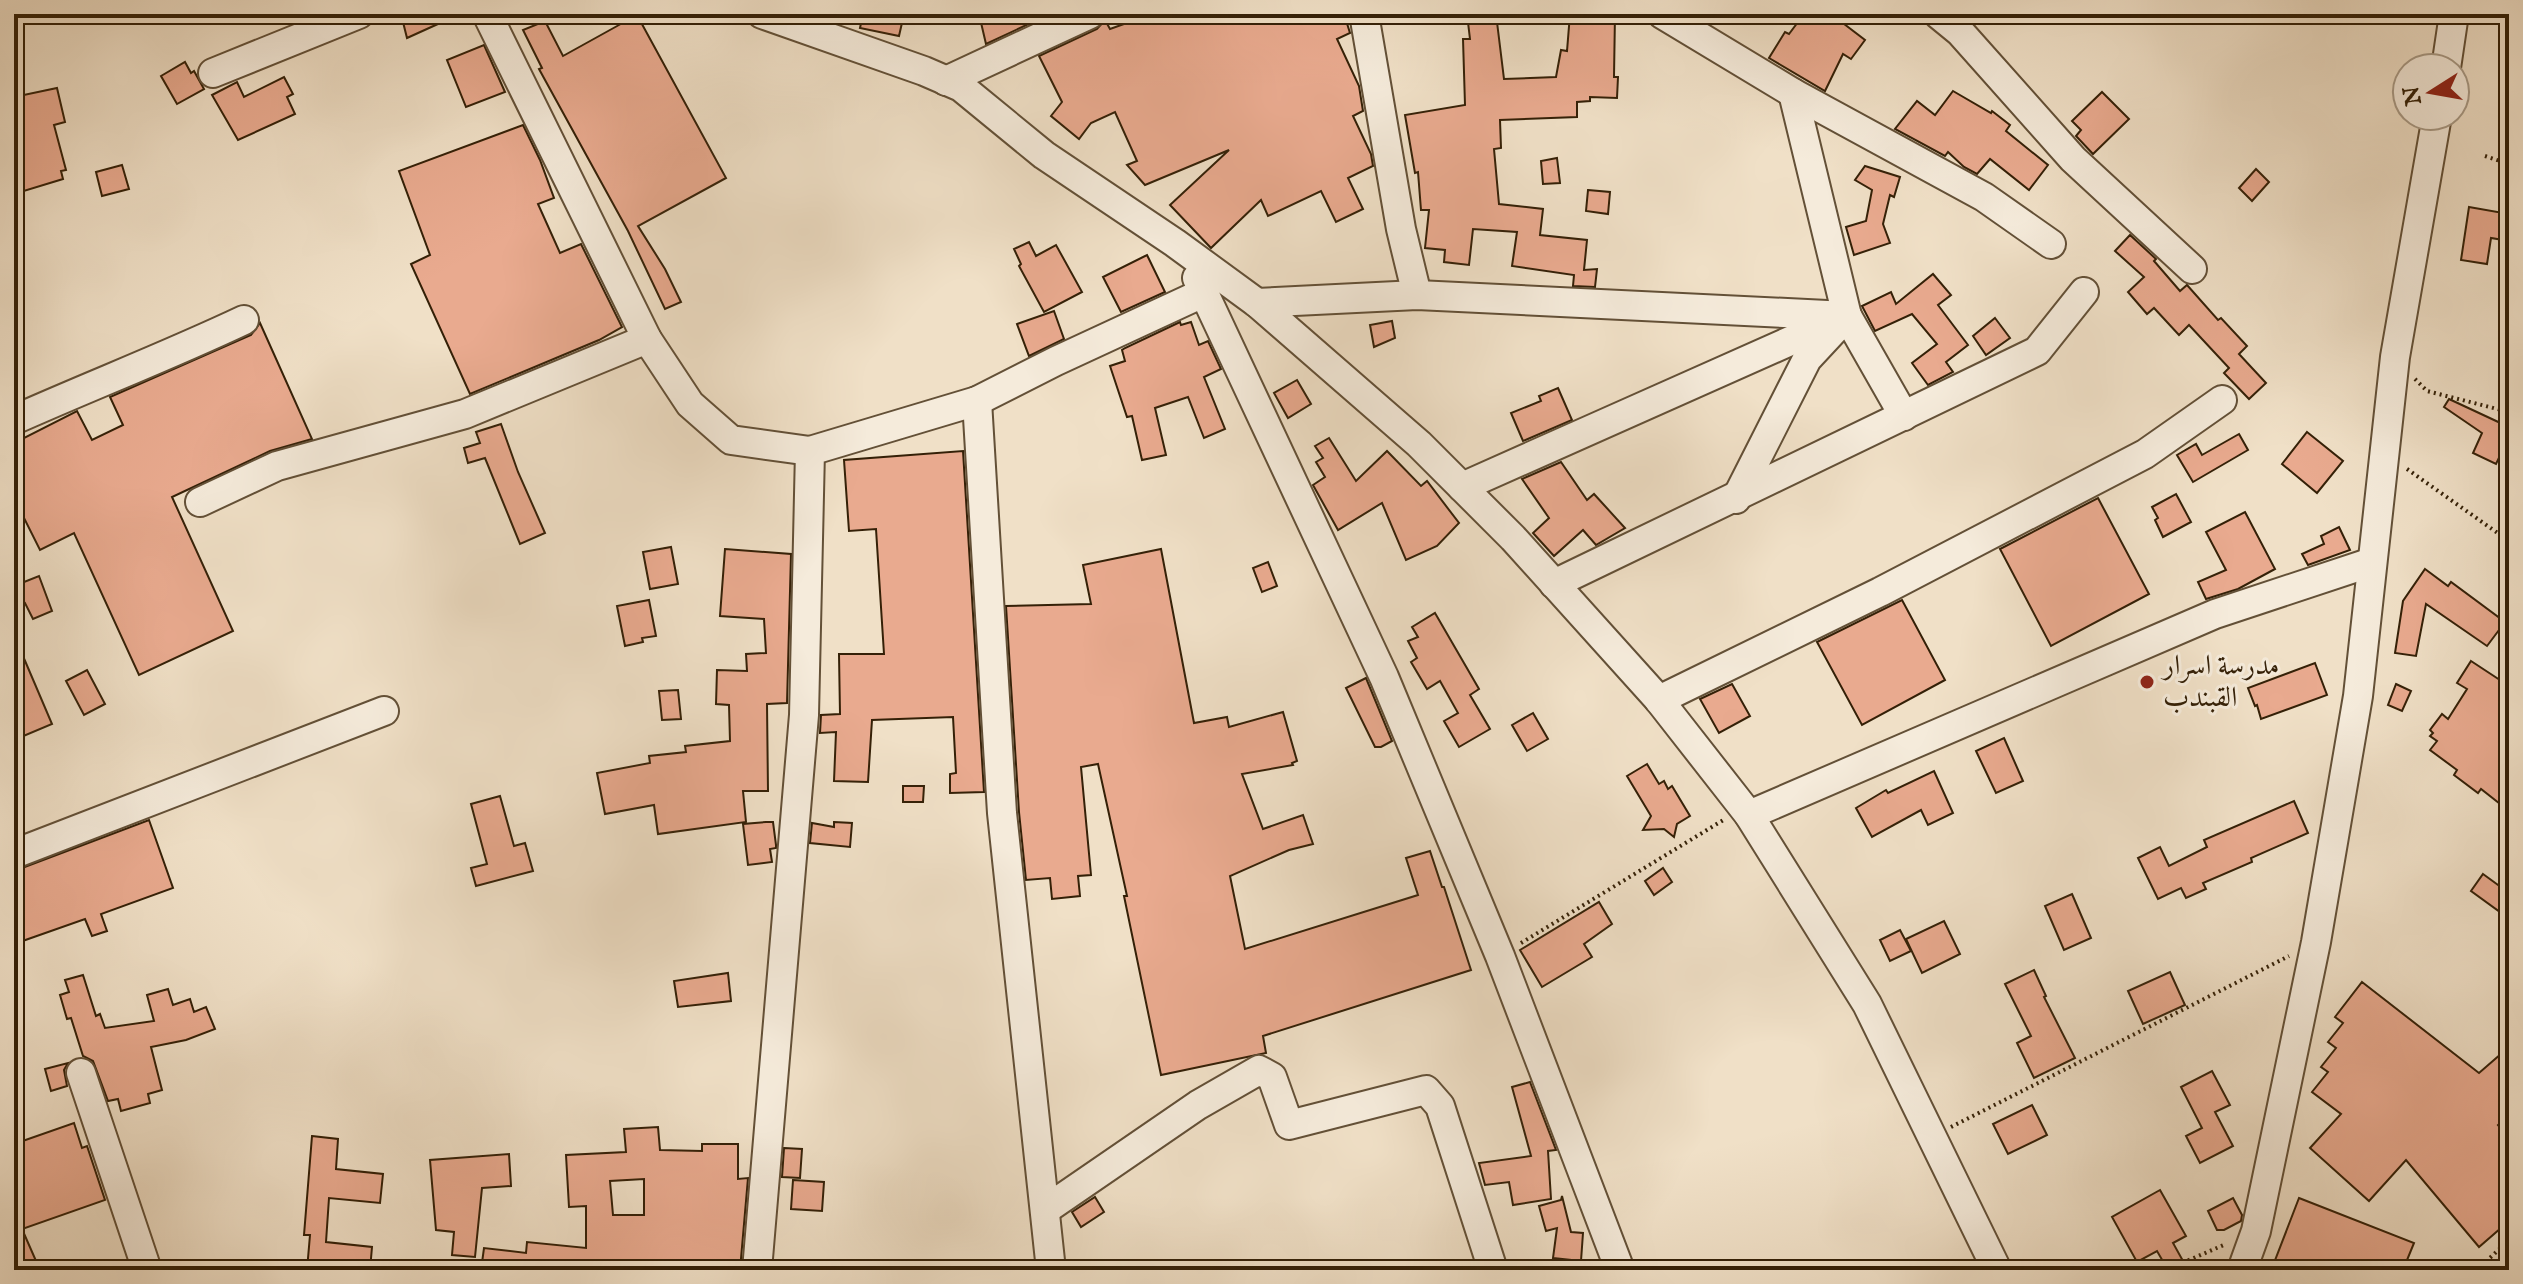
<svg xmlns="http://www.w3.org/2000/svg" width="2523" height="1284" font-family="'IM FELL English',Amiri,serif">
<rect width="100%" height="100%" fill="#f0e0c7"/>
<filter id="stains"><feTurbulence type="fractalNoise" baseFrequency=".0025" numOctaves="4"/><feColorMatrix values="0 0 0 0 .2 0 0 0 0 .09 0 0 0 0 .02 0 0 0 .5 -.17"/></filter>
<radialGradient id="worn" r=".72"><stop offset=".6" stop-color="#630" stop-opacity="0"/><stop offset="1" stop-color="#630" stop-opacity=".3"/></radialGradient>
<g fill="#e9aa8f" stroke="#342007" stroke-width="2" fill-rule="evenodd">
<polygon points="401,14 460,14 407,38"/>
<polygon points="863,14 904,14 899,36 860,28"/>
<polygon points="979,14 1050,14 986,44"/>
<polygon points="1152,14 1344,14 1350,33 1337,39 1359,86 1363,111 1353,116 1371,154 1373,166 1348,178 1363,209 1336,222 1321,191 1268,216 1261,200 1211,248 1170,205 1229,150 1145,185 1127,165 1137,161 1115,112 1091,123 1079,139 1051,116 1062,102 1039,56 1097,29 1105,20 1110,29"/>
<polygon points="1467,14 1496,14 1504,79 1556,77 1561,50 1567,51 1570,14 1615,14 1614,77 1618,77 1617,98 1590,97 1590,101 1577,102 1577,117 1500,120 1501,148 1494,149 1499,204 1543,209 1540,235 1587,240 1584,270 1597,269 1595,287 1573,286 1574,275 1512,266 1517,232 1473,229 1469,265 1444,262 1445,250 1425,248 1429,210 1421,210 1418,172 1415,173 1405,115 1465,105 1463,39 1470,39"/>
<polygon points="1804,14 1831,14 1865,40 1851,59 1843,54 1825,91 1769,58 1785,32 1789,34"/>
<polygon points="637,15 726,178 638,226 665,269 681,302 665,309 628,231 539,69 542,68 523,30 545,21 563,56"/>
<polygon points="484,45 505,92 466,107 447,60"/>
<polygon points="185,62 191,73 194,71 204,89 177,104 161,76"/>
<polygon points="284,77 293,94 287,97 295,114 238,140 212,95 237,82 244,97"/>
<polygon points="57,88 65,122 54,125 66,170 61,171 63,179 14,194 14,97"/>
<polygon points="1953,91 1991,113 1992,111 2010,125 2006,131 2048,165 2029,190 1990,159 1977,174 1964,167 1948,152 1945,156 1895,129 1917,101 1935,115"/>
<polygon points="2102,92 2129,119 2093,154 2076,136 2081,130 2072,121"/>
<polygon points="523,125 540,160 554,198 538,204 560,253 581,244 622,327 599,340 470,394 411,264 430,255 399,171"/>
<polygon points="1557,158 1560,183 1543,184 1541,161"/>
<polygon points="122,165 129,189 102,196 96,172"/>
<polygon points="1865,166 1900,177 1894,197 1890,195 1883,224 1890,243 1854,255 1846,227 1866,221 1872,190 1855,180"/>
<polygon points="2256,169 2269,182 2252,201 2239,188"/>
<polygon points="1588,190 1610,192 1608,214 1586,211"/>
<polygon points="2469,207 2509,214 2509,241 2491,238 2487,264 2461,260"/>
<polygon points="2130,235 2156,259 2154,261 2180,291 2187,285 2218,320 2221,318 2247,346 2239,354 2266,383 2249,399 2224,373 2229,368 2189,325 2179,335 2154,308 2147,314 2128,292 2144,277 2115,251"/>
<polygon points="1029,242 1036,256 1056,245 1082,292 1044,312 1019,266 1021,264 1014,249"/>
<polygon points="1147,255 1165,292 1121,312 1103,277"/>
<polygon points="1933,274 1951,295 1938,305 1968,345 1946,362 1953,372 1928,385 1912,363 1937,344 1912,314 1875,331 1862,306 1891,292 1896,304"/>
<polygon points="1054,311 1064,339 1029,356 1017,324"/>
<polygon points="1995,318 2010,338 1986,355 1973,336"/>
<polygon points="1392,321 1395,338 1374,347 1370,325"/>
<polygon points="1180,322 1181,325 1191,322 1199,345 1208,341 1221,369 1204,377 1225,429 1204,438 1188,397 1155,408 1166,455 1142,460 1132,416 1127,417 1110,366 1125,361 1122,350 1125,348"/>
<polygon points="260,323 312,439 270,451 172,497 233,631 139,675 74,533 40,550 14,498 14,443 77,411 92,440 123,425 110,397 251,335"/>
<polygon points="1297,380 1311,404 1288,418 1274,393"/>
<polygon points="1558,388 1572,420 1523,441 1511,413 1541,401 1539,396"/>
<polygon points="2449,399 2509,427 2509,437 2496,464 2473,453 2482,433 2444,407"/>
<polygon points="501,424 518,472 545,533 520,544 485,458 468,463 464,448 480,443 476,432"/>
<polygon points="2307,432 2343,461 2317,493 2282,464"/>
<polygon points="2239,434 2248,450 2193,482 2177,455 2196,444 2202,455"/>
<polygon points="1329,438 1356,481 1387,451 1421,486 1427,481 1459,523 1437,546 1406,560 1382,503 1338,530 1313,485 1325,477 1316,462 1323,458 1315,446"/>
<polygon points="963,451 984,792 950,793 950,774 956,773 953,717 872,720 868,782 834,781 836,732 820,733 821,715 840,714 839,654 884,654 876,529 849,531 844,460"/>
<polygon points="1561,462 1587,500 1594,494 1625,528 1596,545 1583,530 1554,556 1533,533 1549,518 1522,479"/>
<polygon points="2176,494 2191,522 2163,537 2155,520 2158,518 2152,507"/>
<polygon points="2098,498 2149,594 2051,646 2000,549"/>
<polygon points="2245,512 2275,569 2238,589 2206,599 2198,582 2226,570 2206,532"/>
<polygon points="2339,527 2350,550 2308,565 2302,554 2324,544 2321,536"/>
<polygon points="671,547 678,584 650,589 643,552"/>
<polygon points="725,549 791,554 787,703 767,704 768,791 743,791 746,822 658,834 654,805 605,814 597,773 650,763 649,756 686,752 685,746 730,741 729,705 716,704 717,670 747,671 746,654 766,653 764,619 720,616"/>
<polygon points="1161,549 1194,723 1227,717 1229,727 1283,712 1297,761 1292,763 1293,765 1242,774 1263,829 1303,815 1313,844 1289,850 1230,876 1245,949 1418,895 1406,858 1430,851 1442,887 1444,887 1471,970 1263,1036 1266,1053 1161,1075 1124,896 1127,896 1098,764 1081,767 1091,875 1078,876 1080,896 1052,899 1050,878 1026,880 1019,812 1006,606 1091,604 1083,565"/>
<polygon points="1268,562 1277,586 1262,592 1253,568"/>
<polygon points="2425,569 2448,586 2451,582 2505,622 2487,646 2426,604 2416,656 2395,653 2403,601"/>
<polygon points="39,576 52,611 33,619 25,603 14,609 14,586"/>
<polygon points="649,600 656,636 642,638 643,642 625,646 617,606"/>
<polygon points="1902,600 1945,680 1862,725 1817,642"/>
<polygon points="1435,613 1479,689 1470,695 1490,729 1459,747 1444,721 1458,713 1440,681 1427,689 1411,662 1417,658 1408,641 1418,637 1412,627"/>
<polygon points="14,635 52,724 14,740"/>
<polygon points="2471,661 2509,686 2509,811 2481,789 2478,793 2454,775 2457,770 2430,750 2437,741 2430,736 2433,733 2430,730 2442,714 2448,719 2467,689 2457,683"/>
<polygon points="2315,663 2327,695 2261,719 2257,705 2255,706 2248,688"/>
<polygon points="87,670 105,704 84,715 66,681"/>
<polygon points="1366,678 1392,741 1381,747 1375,747 1346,688"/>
<polygon points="1732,684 1750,716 1719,733 1700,699"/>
<polygon points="2396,684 2411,691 2402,711 2388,705"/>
<polygon points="678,690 681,719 662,720 659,691"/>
<polygon points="1533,713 1548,739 1527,751 1512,725"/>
<polygon points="2004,738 2023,781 1996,793 1976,751"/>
<polygon points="1647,764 1659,784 1664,781 1668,789 1672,786 1690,816 1677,824 1674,837 1664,829 1643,830 1651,816 1627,776"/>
<polygon points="1934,771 1953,813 1928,825 1921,810 1872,837 1856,808 1886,790 1888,793"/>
<polygon points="903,786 924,786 923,802 903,802"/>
<polygon points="500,796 514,846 525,843 533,871 476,886 471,868 487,864 471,804"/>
<polygon points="2294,801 2308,833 2251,858 2252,862 2203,883 2206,889 2186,898 2181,888 2158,899 2138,858 2160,847 2169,866 2207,847 2204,840"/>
<polygon points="149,820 173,888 101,914 107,931 92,936 85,919 14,944 14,871"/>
<polygon points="766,822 773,822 776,845 776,848 770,849 772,862 748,865 743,824"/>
<polygon points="834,822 852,823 850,847 810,843 812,823 834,827"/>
<polygon points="1663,868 1672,882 1654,895 1645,881"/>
<polygon points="2483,874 2509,893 2509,900 2500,912 2471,891"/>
<polygon points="2072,894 2091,938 2064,950 2045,906"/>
<polygon points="1599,902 1612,924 1584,944 1592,957 1542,987 1520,950"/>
<polygon points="1944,921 1960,954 1922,973 1906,939"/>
<polygon points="1900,930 1911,951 1890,961 1880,940"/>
<polygon points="2034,970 2046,996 2044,997 2075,1058 2034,1078 2017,1043 2031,1036 2005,984"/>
<polygon points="2170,972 2185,1005 2143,1024 2128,991"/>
<polygon points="728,973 731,1001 678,1007 674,981"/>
<polygon points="83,975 96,1016 100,1014 105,1028 154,1021 147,995 168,989 173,1005 190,999 194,1012 206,1007 215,1029 186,1040 151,1047 162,1090 148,1094 150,1103 121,1111 118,1099 108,1101 93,1061 83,1056 71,1018 67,1019 60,995 69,992 65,980"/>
<polygon points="2362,982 2479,1073 2509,1047 2509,1115 2498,1125 2509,1138 2509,1221 2479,1247 2406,1160 2369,1201 2310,1148 2341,1114 2312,1092 2328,1072 2321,1067 2336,1048 2328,1042 2343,1023 2335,1017"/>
<polygon points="68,1063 64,1070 67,1086 51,1091 45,1069"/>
<polygon points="2212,1071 2230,1105 2215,1112 2233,1146 2200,1163 2186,1136 2202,1128 2181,1087"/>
<polygon points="1530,1082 1556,1150 1548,1151 1551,1199 1513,1205 1509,1182 1485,1185 1479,1163 1531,1156 1512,1087"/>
<polygon points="2032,1105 2047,1135 2008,1154 1993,1124"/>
<polygon points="74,1123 82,1148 87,1146 105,1200 22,1229 40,1270 14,1270 14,1144"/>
<path d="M658 1127 660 1150 702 1151V1144H738V1179L748 1178 740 1270H481L484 1248 526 1253 527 1242 586 1248V1206L569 1207 566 1155 626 1152 624 1129ZM644 1179V1215H613L610 1181Z"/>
<polygon points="312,1136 338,1139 336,1169 383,1174 380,1203 329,1198 326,1242 372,1247 370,1270 307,1270 310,1235 304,1235"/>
<polygon points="784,1148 802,1149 800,1178 782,1177"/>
<polygon points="509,1154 511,1186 482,1188 475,1257 452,1255 454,1232 436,1230 430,1160"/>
<polygon points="793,1180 824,1182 822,1211 791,1209"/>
<polygon points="2160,1190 2186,1236 2173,1243 2188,1270 2168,1270 2157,1251 2137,1262 2112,1217"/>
<polygon points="1562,1196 1571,1232 1583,1233 1581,1261 1553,1258 1557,1228 1546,1231 1539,1206 1561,1200"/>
<polygon points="1095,1197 1104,1212 1081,1227 1072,1212"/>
<polygon points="2233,1198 2242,1215 2241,1221 2224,1230 2217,1230 2208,1211"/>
<polygon points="2299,1198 2414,1243 2403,1270 2291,1270 2274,1263"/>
</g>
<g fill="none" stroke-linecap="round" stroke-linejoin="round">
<g stroke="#635037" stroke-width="32">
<g id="minor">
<polyline points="487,14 647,339 690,404 731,440 810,451"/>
<polyline points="762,14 924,71 961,87 1044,155 1175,243 1257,303 1419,444 1513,538 1659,700 1749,815 1867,1004 1997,1270"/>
<polyline points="1364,14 1401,229 1417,295"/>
<polyline points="1662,14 1793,93 1984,197 2051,244"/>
<polyline points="1938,14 1960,32 2073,159 2192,269"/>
<polyline points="2446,68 2454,14"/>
<polyline points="213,73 359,14"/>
<polyline points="946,81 1090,14"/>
<polyline points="1197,278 1384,677 1500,956 1620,1270"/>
<polyline points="1257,303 1417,295 1847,316"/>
<polyline points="1847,316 1904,416"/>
<polyline points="977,401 1002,813 1051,1270"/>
<path d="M14 420C90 386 168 356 244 320"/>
<polyline points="1462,487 1835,321"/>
<polyline points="1736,499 1807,359 1847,316 1793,93"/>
<polyline points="200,502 277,466 465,414 647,339"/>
<polyline points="1554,584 2037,351 2084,292"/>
<polyline points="1659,700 1880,592 2145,454 2222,400"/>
<polyline points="1749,815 2215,614 2372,562"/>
<polyline points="14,854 384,711"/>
<polyline points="81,1073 147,1270"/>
<polyline points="1045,1210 1198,1105 1259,1070 1272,1077 1289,1125 1426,1090 1440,1106 1493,1270"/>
<polyline points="757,1270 804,715 810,451 977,401 1056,361 1205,292"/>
<polyline points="2242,1270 2256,1231 2316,942 2358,696 2395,357 2437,116"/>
</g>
</g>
<g stroke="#342007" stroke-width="4" stroke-dasharray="2 4" stroke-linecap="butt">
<polyline points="2485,156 2509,164"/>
<polyline points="2415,379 2427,391 2509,412"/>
<polyline points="2407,469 2509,541"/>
<polyline points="1521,943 1725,819"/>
<polyline points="1951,1127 2289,956"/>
<polyline points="2166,1270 2226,1244"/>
<polyline points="2418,1270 2420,1270"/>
<polyline points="2477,1270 2509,1240"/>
</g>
<use href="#minor" stroke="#f5ebdb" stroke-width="28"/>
</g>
<circle fill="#8f2418" stroke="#f5ebdb" stroke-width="3" cx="2147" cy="682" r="8"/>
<g text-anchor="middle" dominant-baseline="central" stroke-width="6" stroke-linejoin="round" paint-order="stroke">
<g font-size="28" fill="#342007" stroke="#f5ebdb" text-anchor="start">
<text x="2163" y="666">مدرسة اسرار<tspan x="2163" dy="32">القبندب</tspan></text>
</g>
</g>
<rect width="2523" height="1284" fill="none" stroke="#f0e0c7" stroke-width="48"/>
<rect x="16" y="16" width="2491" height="1252" fill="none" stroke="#342007" stroke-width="4"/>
<rect x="24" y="24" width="2475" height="1236" fill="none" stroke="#342007" stroke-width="2"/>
<g transform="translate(2431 92) rotate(259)"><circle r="38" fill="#f5ebdb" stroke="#a89a86" stroke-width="2"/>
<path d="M0-6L14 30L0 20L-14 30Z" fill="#8f2418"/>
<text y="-12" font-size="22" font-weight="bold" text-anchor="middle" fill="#342007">N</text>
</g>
<rect width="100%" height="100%" filter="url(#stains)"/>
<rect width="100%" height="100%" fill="url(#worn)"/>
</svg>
